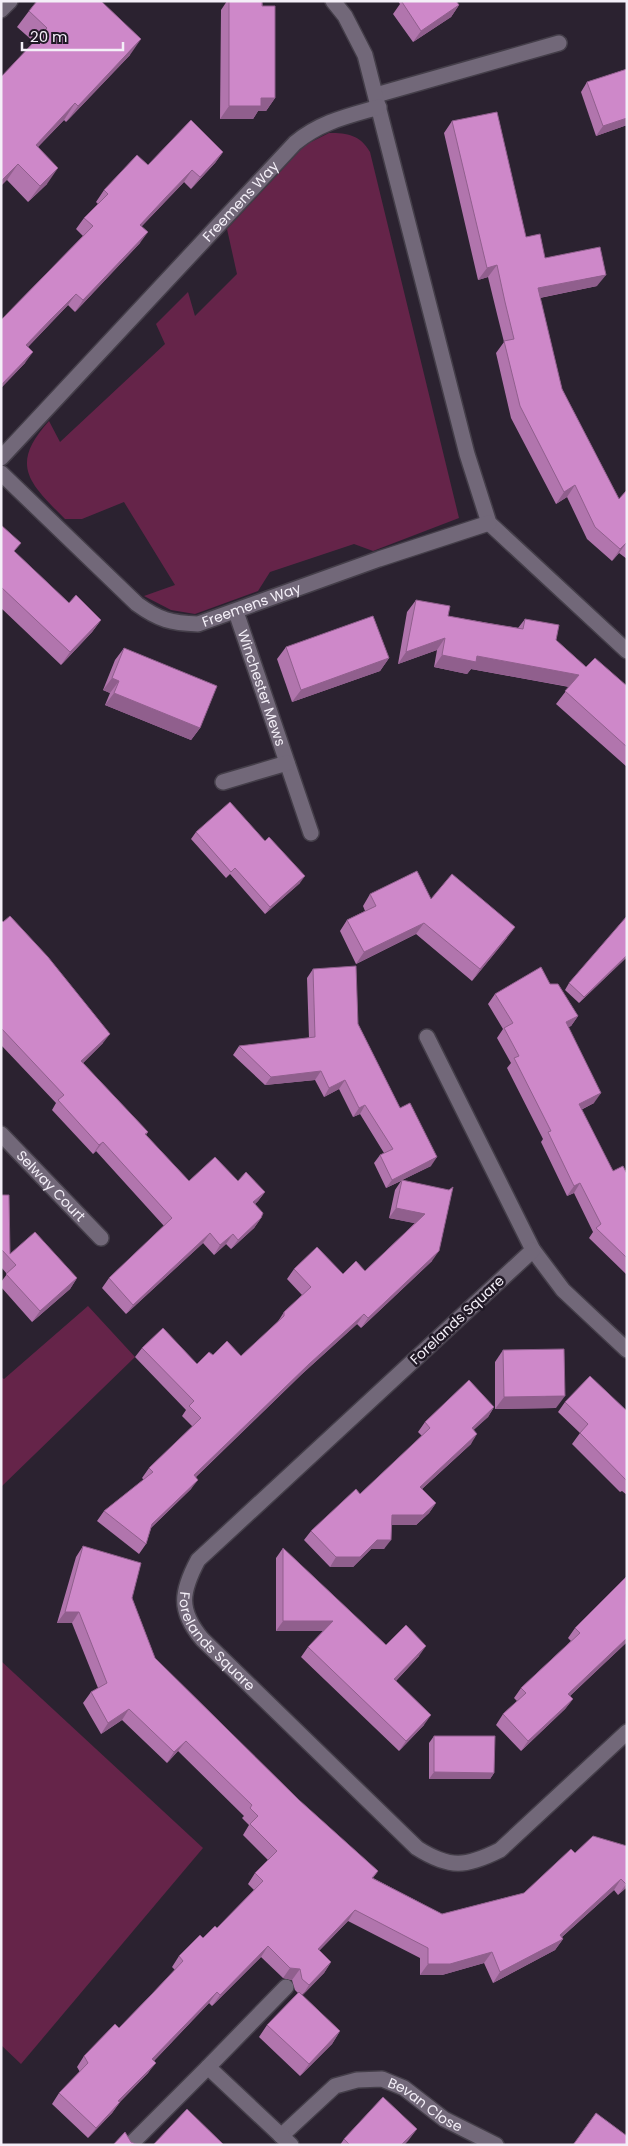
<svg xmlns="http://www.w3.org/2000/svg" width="628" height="2146" font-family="Poppins,sans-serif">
<rect width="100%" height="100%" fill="#2b2230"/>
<g fill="#652449">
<path d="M329 133C348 133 360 135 370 152L459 518 373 551 354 544 270 572 258 591 195 614 171 610 144 596 175 585 124 502 82 519H65C29 483 9 465 49 421L60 442 165 344 156 324 188 292 195 316 237 274 227 229 305 145Z"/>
<polygon points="88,1306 135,1357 1,1487 1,1377 4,1379"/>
<polygon points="1,1661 203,1848 21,2064 1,2045"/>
</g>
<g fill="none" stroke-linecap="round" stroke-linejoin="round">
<g stroke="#443e49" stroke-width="18">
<g id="lane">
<polyline points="1,10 10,1"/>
<polyline points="376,95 559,43"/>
</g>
</g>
<g stroke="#443e49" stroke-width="18">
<g id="street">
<polyline points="333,1 345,16 365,55 467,454 489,523 627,651"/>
<path id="s1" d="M1 458 295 143C320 122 348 116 379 107"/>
<path id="s2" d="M1 473 137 604C159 620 171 623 198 624L379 559 489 523"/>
<path id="s3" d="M236 612 311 833"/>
<polyline points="223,782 287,763"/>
<polyline points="427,1037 533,1250 563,1290 627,1350"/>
<path id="s4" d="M1 1134 101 1238"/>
<path id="s5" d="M533 1250 198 1560C181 1592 178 1610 202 1639L417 1848C450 1869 466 1867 500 1850L627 1732"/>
<polyline points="208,2067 286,1987"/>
<path id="s6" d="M281 2136 335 2086 357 2080 382 2079 404 2088 444 2119 496 2145"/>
<polyline points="133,2142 208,2067 291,2145"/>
</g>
</g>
<use href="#lane" stroke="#726879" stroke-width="15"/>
<use href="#street" stroke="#726879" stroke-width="15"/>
</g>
<g fill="#b175ad">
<polygon points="227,1 262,1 275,98 266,111 258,111 253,119 220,119 221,10"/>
<polygon points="398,1 456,1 459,5 451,17 413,42 393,14 400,4"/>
<polygon points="29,11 130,55 66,122 64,120 38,147 47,184 28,202 7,180 34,42 17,27"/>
<polygon points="627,69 627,125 596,136 581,92 587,82"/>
<polygon points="452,121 526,237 545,258 597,286 540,298 562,389 619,499 627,490 627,559 619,553 612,561 587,539 567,497 556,504 511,418 496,353 504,342 497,314 488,277 478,280 444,133"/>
<polygon points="223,152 215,163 191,189 184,182 142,226 140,243 75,312 68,305 28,347 25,363 1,388 1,320 83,236 76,229 84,218 98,204 96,202 104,190 148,165"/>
<polygon points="1,525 15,552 69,603 101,620 92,632 61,665 1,608"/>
<polygon points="416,600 448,616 518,628 525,619 556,640 586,667 627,686 627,767 556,704 569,687 471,669 467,674 434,667 437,650 398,664 407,612"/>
<polygon points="286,647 389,658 380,671 292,702 277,659"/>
<polygon points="124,648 200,728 191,740 105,705 110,693 103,690 115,660"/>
<polygon points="196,832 300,883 265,914 230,874 226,878 191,839"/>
<polygon points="370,894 431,899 507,938 472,981 416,934 356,964 340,931 347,920 365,911 363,906"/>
<polygon points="1,920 103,1043 83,1063 148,1132 146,1135 189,1181 238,1181 265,1192 258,1201 255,1204 261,1218 254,1228 231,1249 226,1244 214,1255 203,1243 126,1314 102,1288 109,1278 164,1226 96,1151 93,1154 52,1110 56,1103 1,1045"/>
<polygon points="627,957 579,1003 565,990 569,983"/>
<polygon points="313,969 358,1024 400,1108 431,1166 402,1180 432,1261 361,1328 357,1324 302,1374 196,1477 191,1489 151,1528 146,1544 139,1554 97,1521 104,1511 144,1480 142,1478 149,1468 193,1427 182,1416 186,1410 135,1357 142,1348 197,1364 213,1355 241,1356 277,1323 284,1312 302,1295 287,1279 294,1269 343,1274 365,1271 415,1223 389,1218 395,1190 401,1181 386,1188 374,1163 380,1155 384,1153 360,1114 353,1117 339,1089 324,1097 315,1080 265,1085 233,1055 239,1046 309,1038 307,978"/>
<polygon points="550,984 578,1016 571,1026 568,1027 594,1103 581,1110 613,1171 627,1174 627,1275 589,1238 593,1232 574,1193 567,1196 541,1142 543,1139 507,1068 511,1063 497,1038 503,1029 488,1004 495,994"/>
<polygon points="1,1195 10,1254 77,1278 70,1289 32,1322 1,1287 1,1282 7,1274 1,1267"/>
<polygon points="503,1350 556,1408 495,1409 495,1362"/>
<polygon points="565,1402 627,1411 627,1495 622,1491 620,1492 572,1444 580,1433 558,1412"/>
<polygon points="494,1407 488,1417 473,1430 471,1444 422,1489 436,1503 429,1513 416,1525 392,1525 384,1549 371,1549 353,1567 330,1567 304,1540 311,1531 360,1494 422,1436 418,1432 425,1422"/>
<polygon points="83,1546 132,1598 155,1658 299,1800 378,1871 373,1878 442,1914 524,1893 575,1853 627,1846 627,1887 618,1895 614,1890 562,1937 563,1939 555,1950 493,1983 484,1963 442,1975 420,1975 420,1958 348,1921 319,1951 331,1962 324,1973 302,1995 340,2031 332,2044 300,2076 259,2037 267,2025 298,1993 295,1990 292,1980 283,1978 261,1957 212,2006 209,2003 154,2061 148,2073 120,2102 112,2113 88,2138 52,2104 59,2093 80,2072 77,2067 84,2056 119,2028 175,1970 172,1967 179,1956 217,1928 254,1890 248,1884 255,1873 268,1860 243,1835 249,1825 242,1818 244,1816 178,1751 167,1763 122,1720 101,1734 83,1703 91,1692 98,1688 72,1623 57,1623 76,1557"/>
<polygon points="283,1548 386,1645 419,1656 396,1681 424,1725 399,1751 301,1657 308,1647 323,1631 276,1631 276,1558"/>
<polygon points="575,1628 627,1642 570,1696 573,1699 565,1709 521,1751 496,1725 503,1714 517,1701 514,1698 521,1688 571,1641 568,1638"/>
<polygon points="434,1736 494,1773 490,1779 429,1779 429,1743"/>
<polygon points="417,2129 404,2145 340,2145 344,2139"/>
</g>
<g fill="#905f8d">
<polygon points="459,5 451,17 413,42 421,31"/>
<polygon points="141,39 130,55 66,122 78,106"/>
<polygon points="261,98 275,98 266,111 258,111 253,119 220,119 229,106"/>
<polygon points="75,103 64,120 24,161 36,145"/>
<polygon points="627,118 627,125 596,136 603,126"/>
<polygon points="223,152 215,163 191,189 200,177"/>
<polygon points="18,164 7,180 1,186 1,181"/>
<polygon points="58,168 47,184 28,202 40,186"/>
<polygon points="192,170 184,182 132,236 140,225"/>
<polygon points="148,232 140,243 75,312 83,300"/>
<polygon points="497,265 488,277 478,280 487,268"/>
<polygon points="606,275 597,286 529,300 538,288"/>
<polygon points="76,294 68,305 18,357 26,345"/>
<polygon points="33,352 25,363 1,388 1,385"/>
<polygon points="575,485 567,497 556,504 564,492"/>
<polygon points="627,542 619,553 612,561 620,549"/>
<polygon points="101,620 92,632 61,665 70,652"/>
<polygon points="445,638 437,650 398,664 406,652"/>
<polygon points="442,655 477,656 579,675 571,687 471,669 467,674 434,667"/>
<polygon points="389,658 380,671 292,702 301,690"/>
<polygon points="112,678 119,681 110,693 103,690"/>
<polygon points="114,693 200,728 191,740 105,705"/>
<polygon points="305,876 300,883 265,914 270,907"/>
<polygon points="424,923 416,934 356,964 364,952"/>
<polygon points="515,927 507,938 472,981 480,969"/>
<polygon points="627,955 627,957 579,1003 584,997"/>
<polygon points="578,1016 571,1026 559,1032 566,1022"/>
<polygon points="110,1034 103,1043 75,1071 81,1061"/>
<polygon points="321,1071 315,1080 265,1085 271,1077"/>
<polygon points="345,1080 339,1089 324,1097 329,1088"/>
<polygon points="601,1093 594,1103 572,1114 579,1104"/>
<polygon points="365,1105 360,1114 353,1117 359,1108"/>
<polygon points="103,1142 96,1151 93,1154 99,1145"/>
<polygon points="437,1157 431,1166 386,1188 392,1180"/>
<polygon points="580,1183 574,1193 567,1196 574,1186"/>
<polygon points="265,1192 258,1201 246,1212 253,1202"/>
<polygon points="396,1208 425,1214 418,1224 389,1218"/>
<polygon points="261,1218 254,1228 231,1249 238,1240"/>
<polygon points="210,1233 203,1243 126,1314 133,1305"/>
<polygon points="233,1234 226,1244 214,1255 220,1245"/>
<polygon points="439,1251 432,1261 361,1328 368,1318"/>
<polygon points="77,1278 70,1289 32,1322 40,1311"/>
<polygon points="364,1314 357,1324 302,1374 187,1485 194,1475 309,1364"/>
<polygon points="565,1396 556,1408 495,1409 504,1397"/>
<polygon points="494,1407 488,1417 465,1438 472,1428"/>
<polygon points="477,1434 471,1444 413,1497 420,1487"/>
<polygon points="198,1480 191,1489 145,1533 152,1524"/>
<polygon points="436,1503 429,1513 416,1525 385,1525 392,1515"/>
<polygon points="377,1540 391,1540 384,1549 371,1549 353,1567 330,1567 336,1557"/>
<polygon points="65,1612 79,1612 72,1623 57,1623"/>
<polygon points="283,1621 333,1621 326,1631 276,1631"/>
<polygon points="627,1638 627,1642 561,1704 568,1694"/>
<polygon points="426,1646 419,1656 387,1690 394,1679"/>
<polygon points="573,1699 565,1709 521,1751 528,1741"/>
<polygon points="129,1709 122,1720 101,1734 108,1723"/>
<polygon points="431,1715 424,1725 399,1751 406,1741"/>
<polygon points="186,1741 178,1751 167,1763 174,1752"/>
<polygon points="434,1772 494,1773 490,1779 429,1779"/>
<polygon points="621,1879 614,1890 554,1944 563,1939 555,1950 493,1983 500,1972 560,1935"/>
<polygon points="627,1883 627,1887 618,1895"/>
<polygon points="355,1910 348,1921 310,1960 318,1949"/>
<polygon points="268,1946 261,1957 212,2006 220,1995"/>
<polygon points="492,1952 484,1963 442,1975 420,1975 428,1964"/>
<polygon points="331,1962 324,1973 302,1996 309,1985"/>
<polygon points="290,1968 300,1969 292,1980 283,1978"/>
<polygon points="217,1992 209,2003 145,2070 152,2059"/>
<polygon points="340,2031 332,2044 300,2076 309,2064"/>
<polygon points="156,2063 148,2073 111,2111 118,2101"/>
<polygon points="120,2102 112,2113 88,2138 96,2128"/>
<polygon points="417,2129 408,2141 404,2145 401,2145"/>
</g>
<g fill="#ce88c9" stroke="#905f8d">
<polygon points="37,1 101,1 141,39 78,106 75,103 36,145 58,168 40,186 18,164 1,181 1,77 47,28 29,11"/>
<polygon points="229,1 262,1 262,6 275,6 275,98 261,98 261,106 229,106"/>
<polygon points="403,1 456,1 459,5 421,31 402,2"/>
<polygon points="627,69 627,118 603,126 587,82"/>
<polygon points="497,112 526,237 540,234 545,258 600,247 606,275 538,288 562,389 619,499 627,490 627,542 620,549 595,527 575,485 564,492 520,406 504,341 514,339 505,302 497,265 487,268 452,121"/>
<polygon points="191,120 223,152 200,177 192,170 166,197 140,225 148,232 83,300 76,294 51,319 26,345 33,352 1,385 1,320 93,226 84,218 108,194 104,190 137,155 148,165"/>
<polygon points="1,525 21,543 14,551 69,603 76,595 101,620 70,652 1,587"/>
<polygon points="416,600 450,606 448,616 486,623 523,629 525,619 559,625 556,640 586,667 595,658 627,686 627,747 565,691 579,675 477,656 476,662 442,655 445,638 406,652"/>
<polygon points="373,616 389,658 301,690 286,647"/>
<polygon points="124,648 217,686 200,728 114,693 119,681 112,678"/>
<polygon points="230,802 265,841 269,837 305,876 270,907 235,868 231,872 196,832"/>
<polygon points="417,871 431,899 452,874 515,927 480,969 424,923 364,952 347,920 376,906 370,894"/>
<polygon points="10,916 48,957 110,1034 81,1061 148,1132 145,1134 189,1181 215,1157 238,1181 246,1172 265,1192 253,1202 263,1213 261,1218 238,1240 233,1234 220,1245 210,1233 133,1305 109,1278 172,1218 103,1142 99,1145 58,1100 64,1095 1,1028 1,920 3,922"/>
<polygon points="627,916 627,955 584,997 569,983"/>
<polygon points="356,966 358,1024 400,1108 410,1103 437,1157 392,1180 380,1155 393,1149 365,1105 359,1108 345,1080 329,1088 321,1071 271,1077 239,1046 315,1037 313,969"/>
<polygon points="541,967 550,984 558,984 578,1016 566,1022 601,1093 579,1104 613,1171 623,1166 627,1174 627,1258 596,1228 601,1224 580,1183 574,1186 548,1132 551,1131 514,1058 519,1056 504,1028 513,1023 495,994"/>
<polygon points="402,1180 449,1190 453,1187 439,1251 368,1318 364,1314 309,1364 194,1475 198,1480 152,1524 146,1544 104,1511 153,1472 149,1468 201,1418 189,1406 194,1401 142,1348 163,1328 197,1364 209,1352 213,1355 227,1341 241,1356 284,1316 284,1312 311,1287 294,1269 317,1247 343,1274 356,1261 365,1271 425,1214 396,1208"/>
<polygon points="1,1195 9,1195 10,1254 35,1232 77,1278 40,1311 6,1274 16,1265 1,1249"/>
<polygon points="564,1349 565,1396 504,1397 503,1350"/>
<polygon points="590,1376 627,1411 627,1481 580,1433 588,1424 565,1402"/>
<polygon points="469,1380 494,1407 472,1428 477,1434 420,1487 436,1503 423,1515 392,1515 391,1540 377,1540 360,1557 336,1557 311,1531 356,1489 360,1494 430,1428 425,1422"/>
<polygon points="83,1546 141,1563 132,1598 155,1658 299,1800 378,1871 372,1878 442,1914 524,1893 571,1849 575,1853 593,1836 627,1846 627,1883 626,1884 621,1879 560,1935 563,1939 500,1972 492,1952 450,1964 428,1964 428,1948 355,1910 318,1949 331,1962 309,1985 302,1979 300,1969 290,1968 268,1946 220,1995 217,1992 152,2059 156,2063 118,2101 120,2102 96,2128 59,2093 88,2063 84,2056 115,2024 119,2028 152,1994 183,1961 179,1956 200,1935 203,1938 215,1926 217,1928 263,1881 255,1873 277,1851 250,1824 258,1816 250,1808 252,1805 186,1741 174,1752 129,1709 108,1723 91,1692 107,1683 79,1612 65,1612"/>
<polygon points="283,1548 386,1645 406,1625 426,1646 394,1679 431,1715 406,1741 308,1647 333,1621 283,1621"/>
<polygon points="626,1577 627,1638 568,1694 573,1699 528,1741 503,1714 526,1693 521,1688 580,1633 575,1628"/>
<polygon points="434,1736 495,1736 494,1773 434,1772"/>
<polygon points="299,1992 340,2031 309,2064 267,2025"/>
<polygon points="383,2097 417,2129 401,2145 350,2145 344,2139"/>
<polygon points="187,2109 224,2145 153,2145"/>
<polygon points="596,2113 627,2136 627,2145 573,2145"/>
<polygon points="125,2132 131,2142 138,2145 113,2145"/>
</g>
<g text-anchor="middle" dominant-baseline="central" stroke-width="5" stroke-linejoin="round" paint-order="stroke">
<g font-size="14" fill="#f4eff8" stroke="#211926">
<text stroke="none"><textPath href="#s1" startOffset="351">Freemens Way</textPath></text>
<text stroke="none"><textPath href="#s2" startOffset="311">Freemens Way</textPath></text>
<text stroke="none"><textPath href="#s3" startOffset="80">Winchester Mews</textPath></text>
<text stroke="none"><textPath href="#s4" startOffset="72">Selway Court</textPath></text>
<text transform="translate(457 1320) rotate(-43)">Forelands Square</text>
<text stroke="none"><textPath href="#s5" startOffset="552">Forelands Square</textPath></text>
<text stroke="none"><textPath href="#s6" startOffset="172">Bevan Close</textPath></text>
</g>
</g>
<rect width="628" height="2146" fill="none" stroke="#f4eff8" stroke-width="5"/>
<path d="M22 42v8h101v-8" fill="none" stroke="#f4eff8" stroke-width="2.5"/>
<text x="30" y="42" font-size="15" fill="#f4eff8" stroke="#211926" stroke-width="4" paint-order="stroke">20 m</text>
</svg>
